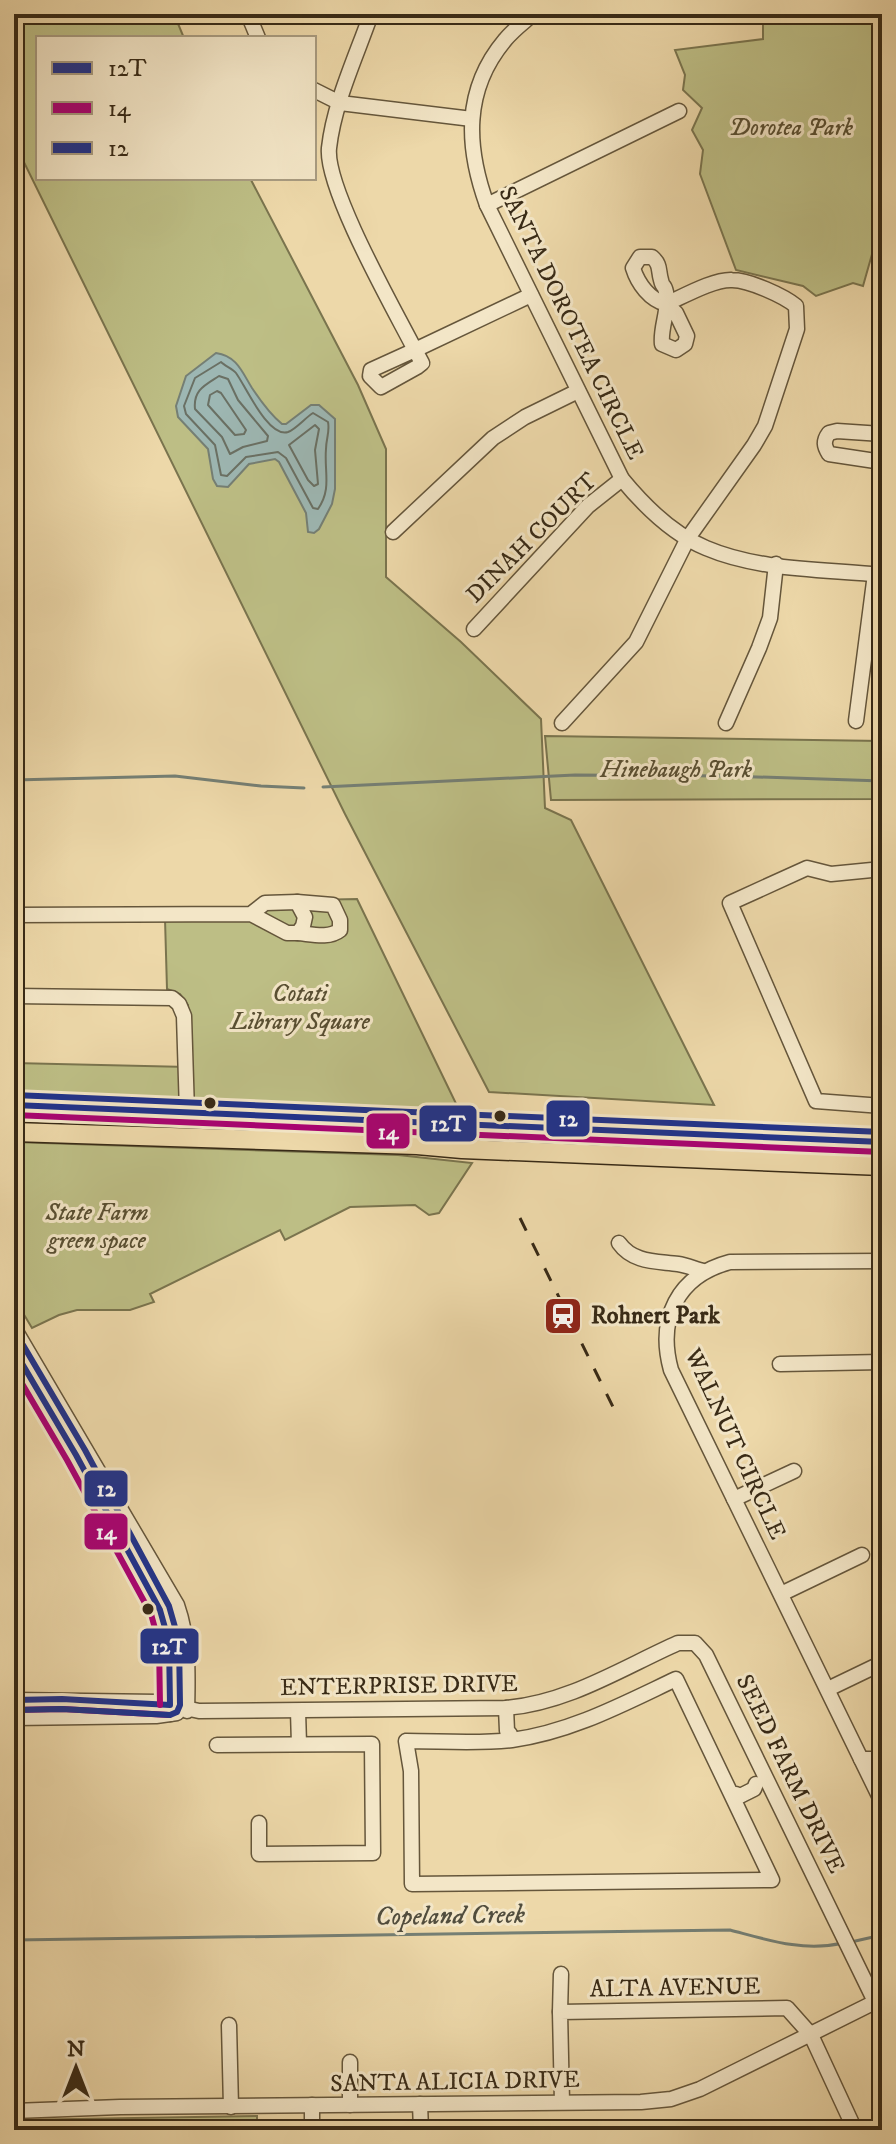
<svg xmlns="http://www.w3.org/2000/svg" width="896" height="2144" font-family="'IM FELL DW Pica',serif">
<rect width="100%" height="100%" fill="#edd8a9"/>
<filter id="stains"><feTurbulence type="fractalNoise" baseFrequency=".0025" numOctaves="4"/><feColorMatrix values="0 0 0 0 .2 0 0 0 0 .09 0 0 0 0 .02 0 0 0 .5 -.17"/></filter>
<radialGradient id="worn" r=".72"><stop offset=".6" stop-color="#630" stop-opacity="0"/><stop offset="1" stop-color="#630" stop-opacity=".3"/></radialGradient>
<g fill="#bdbe85" stroke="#7a744e" stroke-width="2">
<polygon points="14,14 174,14 184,38 38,38 38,178 250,178 358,385 386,449 386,577 461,642 541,719 545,808 571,820 714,1105 489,1092 345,814 14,142"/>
<polygon points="763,14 882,14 882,219 863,286 853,283 816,296 803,286 736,270 700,174 703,150 692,130 702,108 683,90 685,75 675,50 763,39"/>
<polygon points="545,736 882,741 882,799 551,800"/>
<polygon points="357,899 462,1116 14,1093 14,1063 188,1067 188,1005 180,994 167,989 165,919 252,919 260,901"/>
<polygon points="14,1142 398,1155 472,1163 439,1213 429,1215 415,1205 350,1207 285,1240 280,1230 150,1294 154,1302 130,1310 77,1310 59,1315 32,1328 14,1298"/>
<polygon points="257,2116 257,2130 14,2130 14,2120"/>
</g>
<path fill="#9db7b3" stroke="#757f74" stroke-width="2" d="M216 353C237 356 242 372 252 388 260 400 271 415 282 424H286L311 405H319L335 419V489L332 504 319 529 314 533 308 532 306 513 279 462 275 459 249 464 228 487 217 486 213 479 208 449 178 417 176 406 186 376Z"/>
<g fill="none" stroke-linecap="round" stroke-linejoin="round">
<g stroke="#6a7064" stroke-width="2">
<path d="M221 362C225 366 233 369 236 373 245 385 268 438 288 432 296 429 305 418 313 413L328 422C330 432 326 439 326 449 324 472 332 489 318 509L313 508 286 458 278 452 246 457 227 476 221 475 215 445 186 414 184 406 195 378Z"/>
<path d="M219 376 228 379 238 400 268 436 267 441 243 447 230 454 222 437 195 409C193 390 205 385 219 376Z"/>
<polygon points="217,391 221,393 246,430 244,434 235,435 208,405 210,395"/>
<polygon points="315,425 319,429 315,450 318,484 314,486 308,480 289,445"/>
</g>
<g stroke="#757f74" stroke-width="3">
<polyline points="14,780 175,776 261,786 304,788"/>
<polyline points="323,787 575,775 728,776 882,781"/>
<path d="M14 1940 730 1930C768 1940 803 1952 843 1943"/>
<polyline points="851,1942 882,1935"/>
</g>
<g stroke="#65563b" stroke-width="17">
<g id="minor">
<polyline points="248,14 258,38"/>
<path d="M371 14C356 57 334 103 329 148 325 188 394 309 415 350L531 295"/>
<path d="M533 14C524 22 513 30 505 40 463 90 466 147 487 205L622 479C645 507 672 534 706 548 760 571 825 569 882 575"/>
<polyline points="314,90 340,103 472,119"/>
<polyline points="487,205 679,111"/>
<path d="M666 304C650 300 638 284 633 268L640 257H652C661 265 658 270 661 280 663 289 664 283 666 292 670 309 660 327 662 344L676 350 685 344 687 336 676 313 666 304"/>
<polygon points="415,350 422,363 417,367 381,387 370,376 371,370"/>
<path d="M882 434 837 431 829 433C823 441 824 446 829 454L882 462"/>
<polyline points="393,532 493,438 525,417 578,391"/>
<polyline points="474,629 588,506 622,479"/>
<polyline points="856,721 875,574"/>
<path d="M562 723 636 642 688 538 754 445 765 426 797 329 796 306C784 296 749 280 732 280 714 279 684 296 666 304"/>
<polyline points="726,723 759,648 770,618 776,564"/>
<polyline points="882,869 831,874 807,868 730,903 816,1101 882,1106"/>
<path d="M297 902 333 905 340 920V930C329 939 311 934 298 933"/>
<polyline points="14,915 251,914 287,933 298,933 303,926 305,917 297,902 265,903 251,914"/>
<polyline points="14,996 172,998 179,1004 184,1016 187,1112"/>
<path d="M619 1243C633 1263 657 1261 678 1264 686 1265 695 1269 703 1271"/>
<path d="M882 1261 730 1262C677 1276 657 1319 671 1370L882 1802"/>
<path d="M14 1328 177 1605C189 1639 188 1675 187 1711"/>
<polyline points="14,1350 76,1455 160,1610 169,1642 170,1714"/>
<polyline points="780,1364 882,1362"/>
<polyline points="734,1499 794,1471"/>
<polyline points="781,1594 862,1555"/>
<polyline points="828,1689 882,1663"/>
<path d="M14 1700 158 1702 199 1711 506 1708C568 1703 622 1668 678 1643H695L706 1655 882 2016"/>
<polyline points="506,1708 507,1731 510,1734"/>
<polyline points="298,1711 299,1744"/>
<polyline points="14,1718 156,1716 177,1713"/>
<polyline points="217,1745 372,1744 373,1853 259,1854 259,1823"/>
<polyline points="861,1759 882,1759"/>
<path d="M732 1796 772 1880 412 1884 411 1771 406 1741C441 1741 478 1744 512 1740 571 1732 623 1704 676 1679L732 1796 736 1794 740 1796 754 1789 756 1784"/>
<polyline points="560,2012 561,1974"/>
<polyline points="229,2025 231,2107"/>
<polyline points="350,2062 350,2105"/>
<polyline points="562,2102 560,2012 787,2008 811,2035 855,2130"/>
<polyline points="420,2104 421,2130"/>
<polyline points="14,2111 120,2107 641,2102 671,2099 700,2089 875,2002"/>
<polyline points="312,2130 312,2105"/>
</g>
</g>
<g stroke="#382a16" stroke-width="21">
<g id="major">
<polyline points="14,1105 882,1142"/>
<polyline points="14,1132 417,1145 462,1149 882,1166"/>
</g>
</g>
<use href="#minor" stroke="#f3e6c7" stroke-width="14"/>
<use href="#major" stroke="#edd8a9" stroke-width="18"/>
<polyline stroke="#382a16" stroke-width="3" stroke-dasharray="14 14" stroke-linecap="butt" points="520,1218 616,1413"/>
<g stroke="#f3e6c7" stroke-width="12">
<g id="bus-1">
<polyline points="14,1105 882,1142"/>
<polyline points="14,1350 76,1455 160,1610 169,1642 170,1705 62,1699 14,1700"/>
</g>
</g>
<g stroke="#f3e6c7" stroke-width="12">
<g id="bus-2">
<polyline points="14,1115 882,1152"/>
<polyline points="14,1370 67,1460 151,1614 159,1643 160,1705"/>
<polyline points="14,1710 62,1709 169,1715"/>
</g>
</g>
<g stroke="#f3e6c7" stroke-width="12">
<g id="bus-3">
<polyline points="14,1095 882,1132"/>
<polyline points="14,1710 62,1709 170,1715 177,1712 180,1705 179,1641 169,1606 85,1450 23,1345"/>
</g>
</g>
<use href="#bus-1" stroke="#21338b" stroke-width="6"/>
<use href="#bus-2" stroke="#a90272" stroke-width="6"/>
<use href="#bus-3" stroke="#21338b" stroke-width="6"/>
</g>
<defs>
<g id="station-square" transform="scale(2)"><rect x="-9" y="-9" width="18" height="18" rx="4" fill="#8f2418" stroke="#f3e6c7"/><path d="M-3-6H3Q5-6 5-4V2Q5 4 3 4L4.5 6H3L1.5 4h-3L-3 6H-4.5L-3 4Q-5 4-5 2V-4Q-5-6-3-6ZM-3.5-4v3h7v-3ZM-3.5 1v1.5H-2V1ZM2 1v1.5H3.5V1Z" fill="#fff"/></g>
</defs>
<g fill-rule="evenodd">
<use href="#station-square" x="563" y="1316"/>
</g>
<g fill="#382a16" stroke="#f3e6c7" stroke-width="3">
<circle cx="210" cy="1103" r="7"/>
<circle cx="500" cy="1116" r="7"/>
<circle cx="148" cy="1609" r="7"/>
</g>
<g text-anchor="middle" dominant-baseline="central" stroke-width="6" stroke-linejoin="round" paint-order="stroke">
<g font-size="24" font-style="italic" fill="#594f32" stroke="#f3e6c7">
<text x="791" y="128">Dorotea Park</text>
<text x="676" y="770">Hinebaugh Park</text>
<text x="300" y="994">Cotati<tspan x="300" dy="28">Library Square</tspan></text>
<text x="97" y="1213">State Farm<tspan x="97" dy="28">green space</tspan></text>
</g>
<g font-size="24" fill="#382a16" stroke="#f3e6c7">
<text transform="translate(571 323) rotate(64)">SANTA DOROTEA CIRCLE</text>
<text transform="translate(532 538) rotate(-45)">DINAH COURT</text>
<text transform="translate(735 1444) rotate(65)">WALNUT CIRCLE</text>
<text transform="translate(399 1686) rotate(-1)">ENTERPRISE DRIVE</text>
<text transform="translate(790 1774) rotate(64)">SEED FARM DRIVE</text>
<text transform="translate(675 1988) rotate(-1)">ALTA AVENUE</text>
<text transform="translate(455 2082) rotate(-1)">SANTA ALICIA DRIVE</text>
</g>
<g font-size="24" font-weight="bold" fill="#382a16" stroke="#f3e6c7" text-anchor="start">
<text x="591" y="1316">Rohnert Park</text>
</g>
<g font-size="26" font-style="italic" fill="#514d3d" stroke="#f3e6c7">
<text transform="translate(450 1916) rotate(-1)">Copeland Creek</text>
</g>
</g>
<g stroke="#f3e6c7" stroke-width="3">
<rect x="545" y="1099" width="46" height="39" rx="8" fill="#21338b"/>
<rect x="418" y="1104" width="60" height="39" rx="8" fill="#21338b"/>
<rect x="365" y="1112" width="46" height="38" rx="8" fill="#a90272"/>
<rect x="83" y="1469" width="46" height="39" rx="8" fill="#21338b"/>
<rect x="83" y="1512" width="46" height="39" rx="8" fill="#a90272"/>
<rect x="139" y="1627" width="61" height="38" rx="8" fill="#21338b"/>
</g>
<g font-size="22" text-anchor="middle" font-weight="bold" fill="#fff">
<text x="568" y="1126">12</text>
<text x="448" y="1131">12T</text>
<text x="388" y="1139">14</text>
<text x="106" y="1496">12</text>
<text x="106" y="1539">14</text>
<text x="169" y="1654">12T</text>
</g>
<rect width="896" height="2144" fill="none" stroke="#edd8a9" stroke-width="48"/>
<rect x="16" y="16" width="864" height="2112" fill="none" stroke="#382a16" stroke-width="4"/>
<rect x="24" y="24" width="848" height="2096" fill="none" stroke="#382a16" stroke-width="2"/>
<rect x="36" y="36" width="280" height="144" fill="#f3e6c7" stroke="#a89b80" stroke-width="2"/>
<rect x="52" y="62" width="40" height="12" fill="#21338b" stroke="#a89b80" stroke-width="2"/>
<text x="108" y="76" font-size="24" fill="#382a16">12T</text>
<rect x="52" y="102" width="40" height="12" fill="#a90272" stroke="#a89b80" stroke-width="2"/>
<text x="108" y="116" font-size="24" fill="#382a16">14</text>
<rect x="52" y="142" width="40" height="12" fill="#21338b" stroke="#a89b80" stroke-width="2"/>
<text x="108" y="156" font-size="24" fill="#382a16">12</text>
<g transform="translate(76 2068)" stroke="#f3e6c7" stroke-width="6" paint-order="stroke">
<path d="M0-6L14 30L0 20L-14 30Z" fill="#382a16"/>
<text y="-12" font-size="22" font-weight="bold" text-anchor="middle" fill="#382a16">N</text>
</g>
<rect width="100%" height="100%" filter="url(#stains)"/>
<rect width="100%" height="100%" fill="url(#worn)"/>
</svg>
